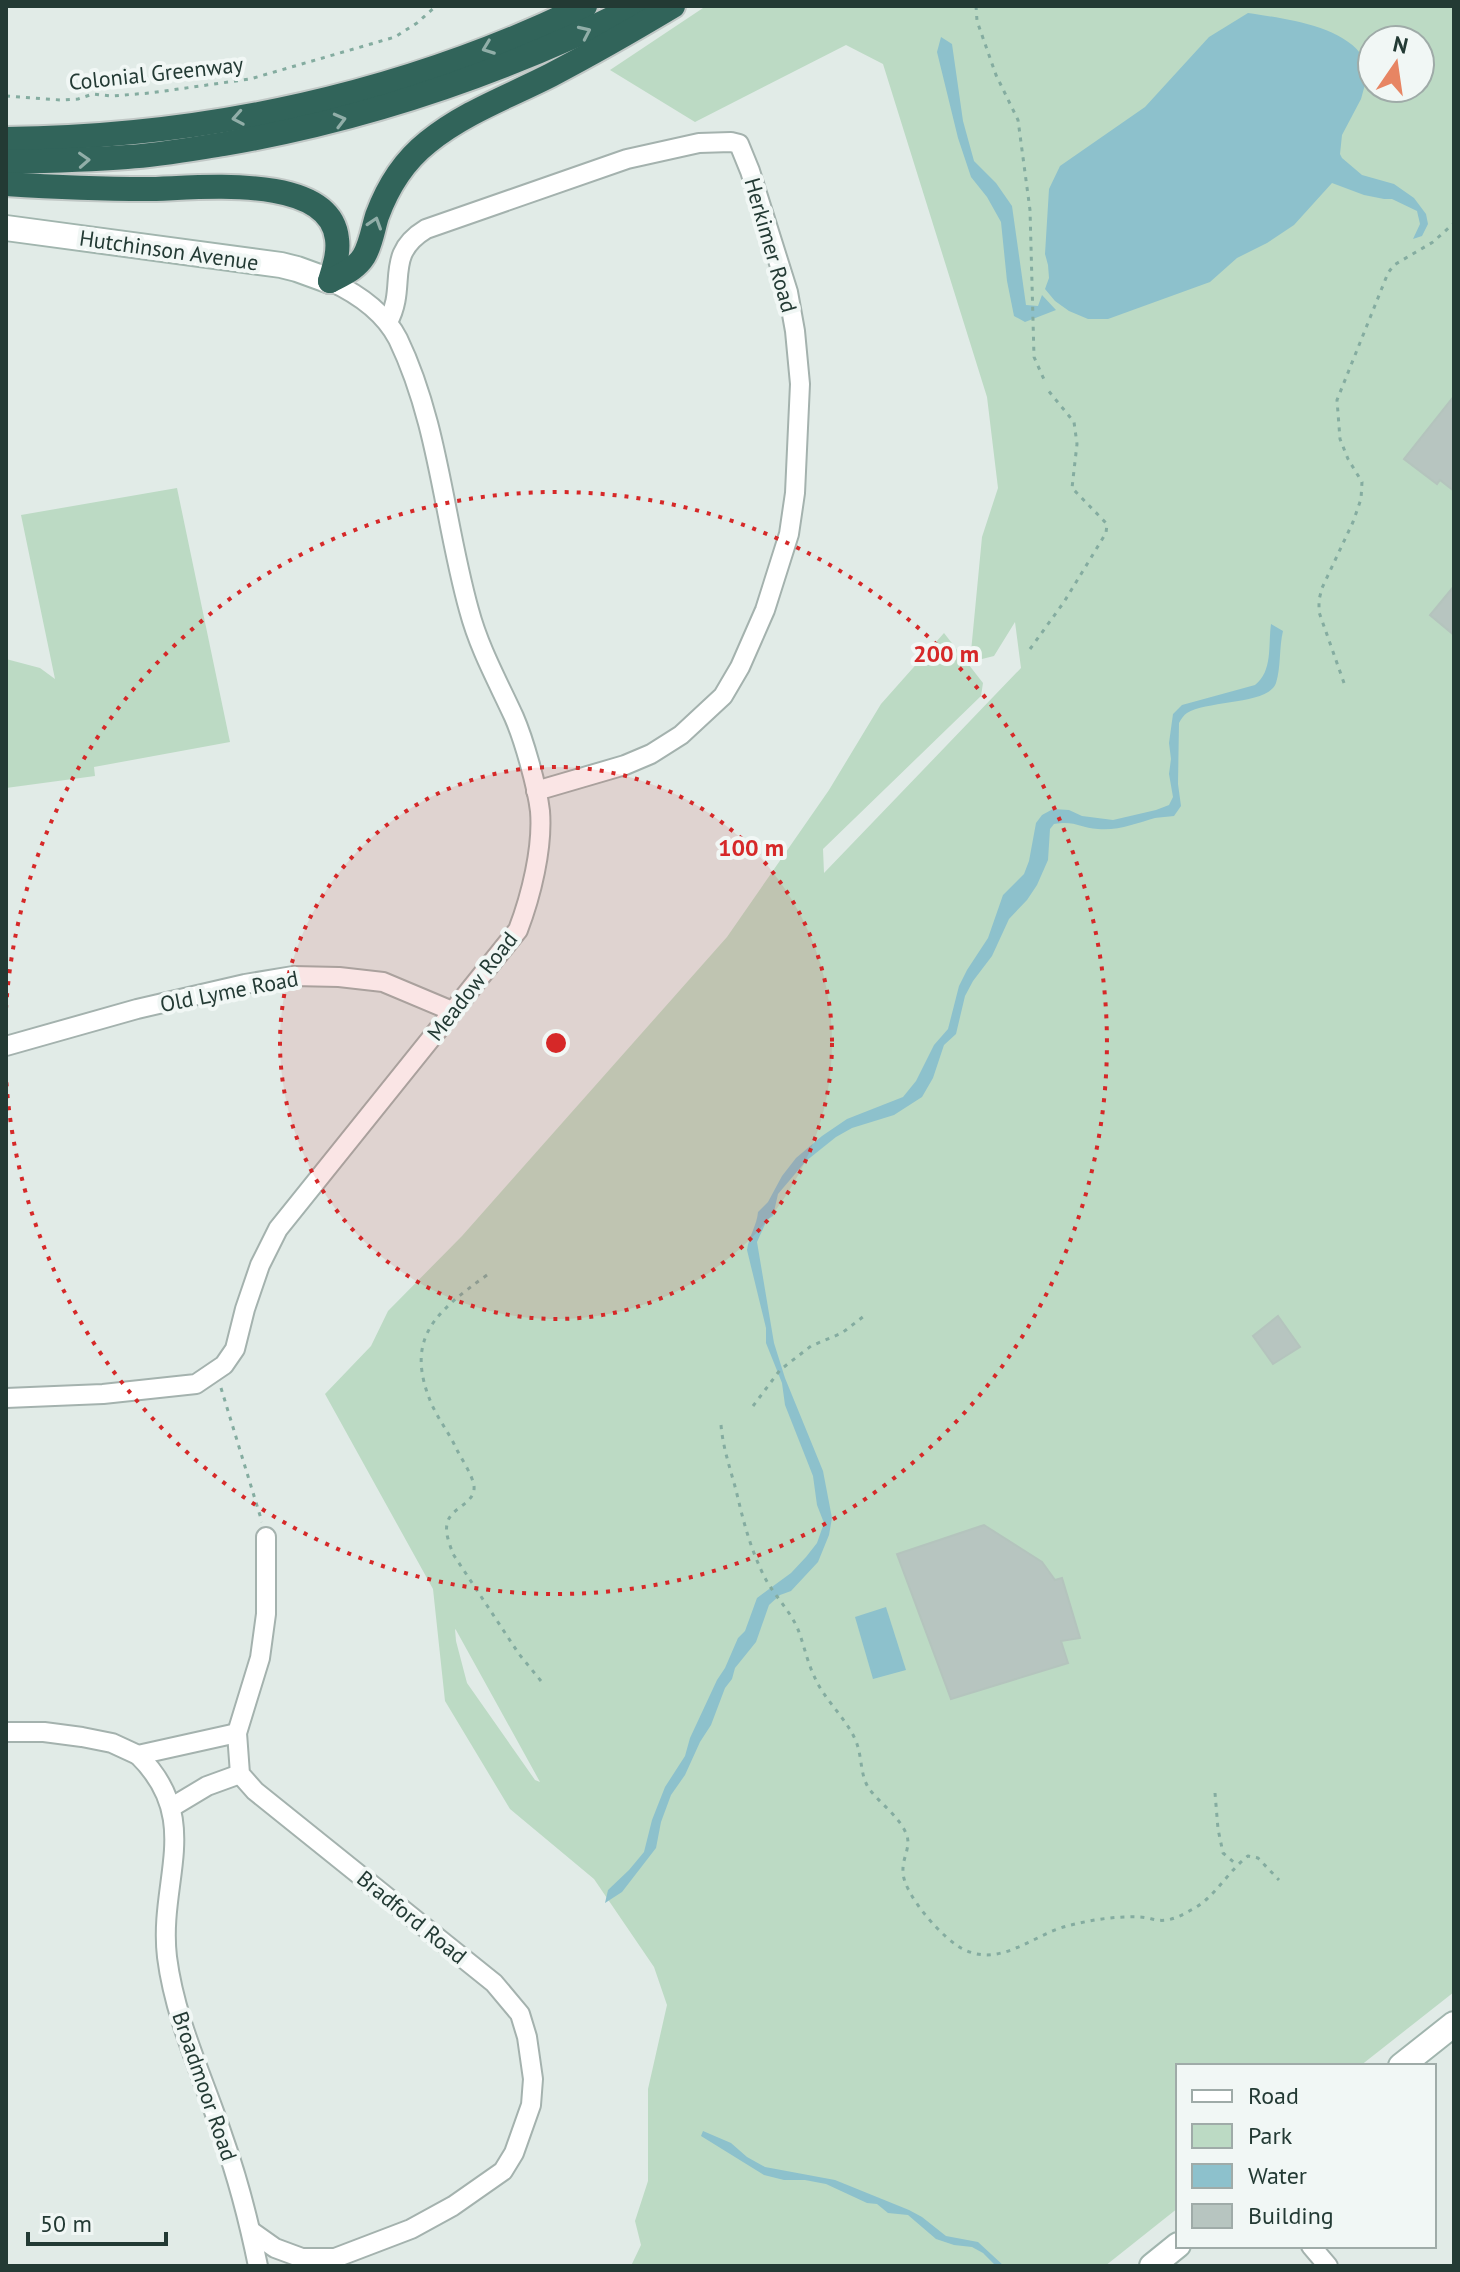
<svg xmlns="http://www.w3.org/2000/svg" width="1460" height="2272" font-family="'PT Sans',sans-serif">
<rect width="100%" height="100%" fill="#e1ebe7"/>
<g fill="#bcdac4" fill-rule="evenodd">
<path d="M706 6H1454V1992L1360 2066H1178V2208L1105 2266H631L641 2245 635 2221 648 2181V2089L667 2005 654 1967 594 1879 510 1809 445 1701 433 1589 325 1394 371 1346 388 1311 462 1236 727 937 829 790 881 704 944 633 983 683 981 696 823 849 824 873 1021 668 1015 622 994 656 970 662 982 537 998 488 987 397 883 64 846 45 695 122 610 70ZM1372 40H1420V88H1372ZM455 1629 456 1630 540 1782 535 1780 467 1683 456 1641Z"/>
<polygon points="177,488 230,742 94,767 95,776 6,788 6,659 40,668 55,679 21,515"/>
</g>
<g fill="#8dc1cc">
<path d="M1248 13C1281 18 1338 25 1360 53 1364 58 1366 65 1369 70L1361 99 1342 135 1340 154 1342 158 1362 175 1394 184 1414 198 1426 214 1428 224 1422 236 1413 239 1420 224 1417 211 1392 199H1384L1364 195 1332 183 1294 225 1267 243 1237 258 1210 282 1108 319H1088L1069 311 1055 301 1045 289 1049 278 1048 265 1045 254 1049 189 1060 166 1145 107 1209 37Z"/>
<polygon points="941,37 952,44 963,121 974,161 996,183 1012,206 1026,305 1038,306 1042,295 1056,310 1025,322 1014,316 1007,281 1001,222 987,197 971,177 958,138 937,52"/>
<path d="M1271 624 1283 631C1279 647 1281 668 1276 683 1268 705 1207 700 1187 713 1184 715 1181 719 1179 723L1178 784 1181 806 1174 816C1168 817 1160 817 1155 818 1137 823 1118 831 1098 829 1080 828 1075 820 1054 824L1050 829 1048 860 1037 885 1027 900 1009 919 992 956 973 981 965 996 956 1034 944 1045 933 1078 922 1097 894 1115 852 1128 836 1137 806 1161 778 1194 773 1216 767 1220 757 1242 774 1343 785 1378 823 1471 832 1518 829 1535 818 1562 791 1591 780 1595 769 1605 756 1642 735 1668 732 1679 725 1688 711 1725 700 1742 685 1775 671 1795 661 1822 656 1848 622 1892 605 1903 608 1890 629 1870 644 1852 652 1820 665 1787 685 1756 690 1738 717 1680 725 1668 738 1638 745 1631 757 1598 791 1573 806 1557 817 1543 824 1523 817 1505 813 1476 785 1405 782 1383 766 1343V1328L747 1250C749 1236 757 1225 758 1212L768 1202 782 1176 796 1158 822 1136 847 1119 903 1097 916 1081 934 1045 948 1029 959 986 967 970 988 938 1003 895 1024 874 1029 861 1036 823 1042 815 1053 809 1069 810 1082 816 1113 820 1156 810 1169 805 1173 797 1169 774 1171 759 1169 743 1173 714 1182 705 1255 685C1273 671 1268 646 1271 624Z"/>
<polygon points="886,1607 906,1670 873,1679 855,1617"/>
<polygon points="703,2131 731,2143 747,2157 765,2167 835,2180 909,2210 922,2217 946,2236 978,2242 1004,2266 996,2266 983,2253 972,2247 954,2245 936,2239 908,2215 888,2213 877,2204 867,2203 826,2184 805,2180 784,2180 764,2175 701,2136"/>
</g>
<g fill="#b7c5c0" stroke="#b4c4bd" stroke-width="2">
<polygon points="1454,396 1454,491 1440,480 1437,484 1404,459"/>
<polygon points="1454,586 1454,635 1430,615"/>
<polygon points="1278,1316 1300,1347 1273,1364 1253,1336"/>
<polygon points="984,1525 1042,1562 1055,1580 1062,1578 1080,1638 1061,1641 1068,1663 951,1699 897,1554"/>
</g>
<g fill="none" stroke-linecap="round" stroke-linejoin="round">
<g stroke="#a4b2ae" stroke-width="22">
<g id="street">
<path d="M388 322C408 285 383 255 426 229L627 159 699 143 731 142 739 144 750 171 788 292 795 331 800 384 795 493 789 534 765 610 740 667 723 696 681 735 651 754 625 765 536 791"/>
<polyline points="6,1046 137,1009 245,984 293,976 339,977 383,982 452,1011"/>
<path d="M6 1398 103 1394 196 1384 224 1365 235 1349 245 1309 260 1265 278 1229 518 930C531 896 543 848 540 811 537 786 524 740 514 717 498 682 479 648 469 610 444 521 439 424 398 339 384 312 356 293 330 281"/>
<polyline points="266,1537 266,1614 260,1658 237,1733 240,1774 255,1791 494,1983 520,2014 527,2037 533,2079 531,2105 514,2153 503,2171 453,2206 411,2229 335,2258 327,2266"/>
<polyline points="6,1732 44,1732 82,1737 112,1743 138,1755 237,1733"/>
<path d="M138 1755C204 1820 158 1880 167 1957 175 2020 203 2077 223 2137 238 2179 249 2222 258 2266"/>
<polyline points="172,1807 207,1786 240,1774"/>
<polyline points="251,2231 275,2248 302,2258 335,2258"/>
<polyline points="1311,2246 1328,2266"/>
</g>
</g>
<g stroke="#a1b5ae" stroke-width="28">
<g id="secondary">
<polyline points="6,228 281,265 297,269 330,281"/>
<polyline points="1401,2066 1454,2024"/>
<polyline points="1152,2266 1178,2245"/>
</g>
</g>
<g stroke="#c1c8c6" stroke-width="28">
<g id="highway">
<path d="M6 139C207 137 404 94 585 6"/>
<path d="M6 162C47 161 87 160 127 157 160 155 192 149 224 144 369 119 506 72 637 6"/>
<path d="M6 184C53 187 99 189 146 189 193 189 330 171 337 239 339 253 334 267 330 281"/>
<path d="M330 281C343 274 356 269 364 256 371 244 373 229 377 216 388 186 404 161 428 142 465 112 510 96 551 75 593 53 633 30 673 6"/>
</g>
</g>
<g stroke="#84aca0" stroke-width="3" stroke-dasharray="4 6" stroke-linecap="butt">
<polyline points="976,6 977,21 996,75 1018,120 1030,210 1034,357 1046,384"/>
<polyline points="6,96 61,100 78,99 93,94 111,96 150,93 250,79 395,37 417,23 436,6"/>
<polyline points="1030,649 1064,602 1106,533 1107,524 1072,488 1077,444 1074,422 1047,389"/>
<polyline points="1344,683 1319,612 1319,600 1322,588 1353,522 1361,499 1362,482 1348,459 1340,439 1337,400 1388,273 1394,265 1433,242 1454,223"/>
<path d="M487 1275C436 1312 403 1338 432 1405 439 1420 449 1433 456 1448 462 1460 472 1474 474 1486 476 1504 450 1507 447 1524 445 1534 450 1545 453 1554L519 1654 541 1681"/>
<polyline points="221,1388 262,1522"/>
<polyline points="753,1406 780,1370 811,1346 842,1333 864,1316"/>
<path d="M721 1425C723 1448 730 1468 736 1490 743 1520 750 1548 764 1576 773 1594 788 1608 797 1627 804 1644 807 1662 815 1678 824 1699 845 1717 855 1739 863 1756 859 1775 870 1790 881 1804 897 1815 905 1831 913 1846 902 1856 903 1872 903 1894 945 1942 965 1950 1001 1967 1033 1935 1067 1926 1090 1920 1115 1916 1139 1917 1145 1917 1151 1919 1157 1920 1169 1922 1181 1916 1191 1910 1215 1898 1227 1872 1248 1856L1258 1858 1279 1880"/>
<polyline points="1215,1793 1218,1829 1223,1853 1237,1865"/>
</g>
<use href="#street" stroke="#fff" stroke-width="18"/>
<use href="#secondary" stroke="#fff" stroke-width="24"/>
<use href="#highway" stroke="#31645a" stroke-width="24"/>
</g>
<defs><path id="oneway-chevron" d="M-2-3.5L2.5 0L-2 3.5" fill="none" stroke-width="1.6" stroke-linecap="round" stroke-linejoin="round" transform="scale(2)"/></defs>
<g stroke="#91aea8">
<use href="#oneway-chevron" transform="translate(585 32) rotate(-25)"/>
<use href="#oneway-chevron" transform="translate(488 48) rotate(159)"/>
<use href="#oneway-chevron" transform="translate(238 118) rotate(170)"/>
<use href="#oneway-chevron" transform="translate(340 120) rotate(-15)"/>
<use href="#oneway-chevron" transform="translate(84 160) rotate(-3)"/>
<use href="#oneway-chevron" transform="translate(375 223) rotate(-72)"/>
</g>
<circle cx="556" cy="1043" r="276" fill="#d62828" fill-opacity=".12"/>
<g fill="none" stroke="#d62828" stroke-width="4" stroke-dasharray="4 8">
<circle cx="556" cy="1043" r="276"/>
<path d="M6 1009A551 551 0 1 1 6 1077"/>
</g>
<g text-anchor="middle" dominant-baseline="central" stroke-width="8" stroke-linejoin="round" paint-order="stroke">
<g font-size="22" fill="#233a34" stroke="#f1f7f5">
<text transform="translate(156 73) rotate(-6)">Colonial Greenway</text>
<text transform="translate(771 245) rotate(74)">Herkimer Road</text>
<text transform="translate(169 250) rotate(8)">Hutchinson Avenue</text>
<text transform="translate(472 986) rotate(-52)">Meadow Road</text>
<text transform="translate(229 991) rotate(-11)">Old Lyme Road</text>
<text transform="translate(412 1917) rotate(39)">Bradford Road</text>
<text transform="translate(205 2086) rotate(71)">Broadmoor Road</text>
</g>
</g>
<circle cx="556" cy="1043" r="12" fill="#d62828" stroke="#f1f7f5" stroke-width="4"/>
<g font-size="24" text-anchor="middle" font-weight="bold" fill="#d62828" stroke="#f1f7f5" stroke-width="8" stroke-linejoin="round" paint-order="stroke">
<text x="946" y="662">200 m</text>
<text x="751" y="856">100 m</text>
</g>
<rect width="1460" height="2272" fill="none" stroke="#233a34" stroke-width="16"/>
<rect x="1176" y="2064" width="260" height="184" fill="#f1f7f5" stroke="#9faba8" stroke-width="2"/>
<rect x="1192" y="2090" width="40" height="12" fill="#ffffff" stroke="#9faba8" stroke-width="2"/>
<text x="1248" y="2104" font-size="24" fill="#233a34">Road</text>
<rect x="1192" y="2124" width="40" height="24" fill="#bcdac4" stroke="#9faba8" stroke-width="2"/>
<text x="1248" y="2144" font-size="24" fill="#233a34">Park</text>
<rect x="1192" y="2164" width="40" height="24" fill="#8dc1cc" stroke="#9faba8" stroke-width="2"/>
<text x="1248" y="2184" font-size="24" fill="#233a34">Water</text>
<rect x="1192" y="2204" width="40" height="24" fill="#b7c5c0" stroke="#9faba8" stroke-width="2"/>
<text x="1248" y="2224" font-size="24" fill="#233a34">Building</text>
<g transform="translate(1396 64) rotate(13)"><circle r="38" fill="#f1f7f5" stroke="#9faba8" stroke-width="2"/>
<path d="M0-6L14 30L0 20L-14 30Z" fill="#e78563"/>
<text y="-12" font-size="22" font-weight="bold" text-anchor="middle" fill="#233a34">N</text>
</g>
<path d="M28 2232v12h138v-12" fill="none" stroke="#233a34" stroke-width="4"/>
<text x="40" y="2232" font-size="24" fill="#233a34" stroke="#f1f7f5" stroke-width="6" paint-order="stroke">50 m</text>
</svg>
